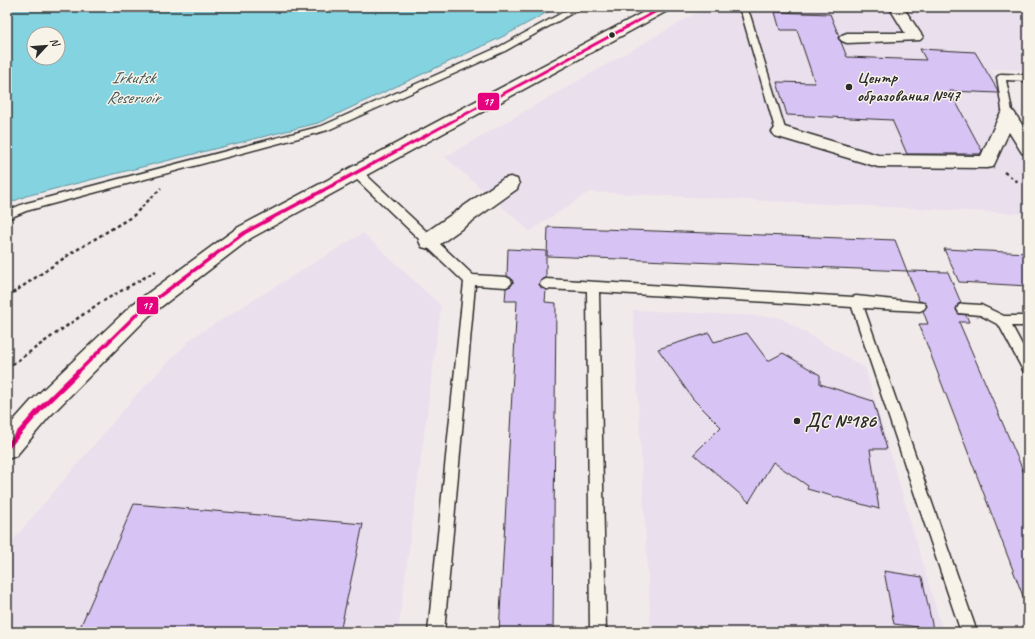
<svg xmlns="http://www.w3.org/2000/svg" width="1035" height="639" font-family="Caveat,sans-serif">
<rect width="100%" height="100%" fill="#f1eaea"/>
<filter id="ink" filterUnits="userSpaceOnUse"><feTurbulence type="fractalNoise" baseFrequency=".025" numOctaves="2"/><feDisplacementMap in="SourceGraphic" scale="8" xChannelSelector="R" yChannelSelector="G"/><feConvolveMatrix kernelMatrix="1 2 1 2 8 2 1 2 1" color-interpolation-filters="sRGB"/></filter>
<g filter="url(#ink)">
<g fill="#eadfed">
<polygon points="707,7 1006,7 1028,11 1028,70 991,69 1028,130 1028,214 589,192 530,231 445,157"/>
<polygon points="363,233 441,306 398,632 7,632 7,547 138,393 193,337"/>
<polygon points="633,310 779,317 865,368 943,632 651,632"/>
</g>
<path fill="#84d3e1" stroke="#609098" fill-rule="evenodd" d="M7 7H557L504 36 318 123 26 196 7 204ZM34 34H58V58H34Z"/>
<g fill="#d8c4f4" stroke="#2b2b2b">
<polygon points="775,12 830,14 839,36 838,38 841,42 847,57 926,60 920,49 975,52 997,89 998,93 950,91 982,151 980,154 907,154 892,120 787,115 777,82 815,83 797,30 780,30"/>
<polygon points="548,227 895,240 907,271 547,256"/>
<polygon points="508,249 546,251 546,278 541,280 539,285 546,290 545,302 556,303 553,632 499,632 517,301 505,301 506,288 511,286 513,283 511,278 507,276"/>
<polygon points="944,249 1028,253 1028,286 959,282"/>
<polygon points="907,271 948,272 961,303 958,304 956,310 959,314 966,315 969,322 959,322 1028,482 1028,604 1026,604 919,324 928,324 923,311 927,305 924,302 919,301"/>
<polygon points="709,333 714,342 747,333 768,361 783,353 820,375 820,384 873,401 887,449 870,449 879,509 807,489 808,486 773,462 749,502 694,454 721,427 693,399 658,349"/>
<polygon points="134,504 363,524 340,632 78,632"/>
<polygon points="884,571 922,577 933,629 894,624"/>
</g>
<g fill="none" stroke-linecap="round" stroke-linejoin="round">
<g stroke="#2b2b2b" stroke-width="3">
<g id="lane">
<polygon points="573,7 583,7 505,51 328,130 26,211 7,219 7,211 23,204 322,126 499,47"/>
<polygon points="737,7 745,7 750,15 786,132 784,134 778,134 776,132 742,15"/>
<polygon points="1001,74 1028,75 1028,81 1006,80 1013,116 1008,119 1003,116 997,77"/>
<polygon points="357,169 361,170 473,275 506,277 510,279 512,282 510,285 506,287 475,285 444,632 428,632 464,282 353,176 352,173 353,170"/>
<polygon points="546,279 853,297 856,296 924,303 926,306 924,309 920,311 864,308 977,632 961,632 852,307 599,292 606,632 590,632 587,291 546,289 542,287 540,284 542,281"/>
<polygon points="963,304 981,305 1004,316 1028,316 1028,326 1012,326 1028,356 1028,374 1024,372 999,325 980,315 959,313 957,309 959,305"/>
</g>
</g>
<g stroke="#2b2b2b" stroke-width="3">
<g id="street">
<polygon points="889,7 903,7 923,37 920,40 847,43 842,41 839,38 842,35 847,33 905,33"/>
<polygon points="1008,110 1014,112 1028,134 1028,155 1022,153 1009,132 993,167 987,168 878,167 775,136 772,132 775,128 781,126 878,155 981,156 999,116 1002,112"/>
<polygon points="510,177 517,179 519,184 517,189 436,247 429,249 422,247 419,241 422,235 503,179"/>
</g>
</g>
<g stroke="#2b2b2b" stroke-width="3">
<polygon id="secondary" points="653,7 671,7 669,10 251,238 149,316 49,417 16,456 7,459 7,428 31,401 133,304 237,228"/>
</g>
<g stroke="#2b2b2b" stroke-width="2.5" stroke-dasharray="3.5 3" stroke-linecap="butt">
<polyline points="1004,172 1018,182"/>
<polyline points="7,297 70,254 133,216 161,188"/>
<polyline points="7,368 98,304 156,271"/>
</g>
<use href="#lane" fill="#f7f3e8" fill-rule="evenodd"/>
<use href="#street" fill="#f7f3e8" fill-rule="evenodd"/>
<use href="#secondary" fill="#f7f3e8" fill-rule="evenodd"/>
<g stroke="#f7f3e8" stroke-width="5">
<polyline id="bus-1-far2" points="373,164 664,7"/>
</g>
<g stroke="#f7f3e8" stroke-width="6">
<polyline id="bus-1-far1" points="77,373 141,310 244,233 374,163"/>
</g>
<g stroke="#f7f3e8" stroke-width="8">
<polyline id="bus-1" points="7,447 40,409 78,372"/>
</g>
<use href="#bus-1-far2" stroke="#e5007d" stroke-width="3"/>
<use href="#bus-1-far1" stroke="#e5007d" stroke-width="3.5"/>
<use href="#bus-1" stroke="#e5007d" stroke-width="5"/>
</g>
</g>
<g fill="#2b2b2b" stroke="#f7f3e8" stroke-width="1.5">
<circle cx="612" cy="35" r="3.5"/>
<circle cx="849" cy="87" r="4"/>
<circle cx="797" cy="421" r="4"/>
</g>
<g text-anchor="middle" dominant-baseline="central" stroke-width="3" stroke-linejoin="round" paint-order="stroke">
<g font-size="16" font-weight="bold" fill="#2b2b2b" stroke="#f7f3e8" text-anchor="start">
<text x="857" y="78">Центр<tspan x="857" dy="18">образования №47</tspan></text>
</g>
<g font-size="17" font-style="italic" fill="#415558" stroke="#f7f3e8">
<text x="133" y="77">Irkutsk<tspan x="133" dy="20">Reservoir</tspan></text>
</g>
<g font-size="19" font-weight="bold" fill="#2b2b2b" stroke="#f7f3e8" text-anchor="start">
<text x="805" y="421">ДС №186</text>
</g>
</g>
<g stroke="#f7f3e8" stroke-width="1.5">
<rect x="477" y="92" width="23" height="19" rx="4" fill="#e5007d"/>
<rect x="136" y="296" width="23" height="19" rx="4" fill="#e5007d"/>
</g>
<g font-size="11" text-anchor="middle" font-weight="bold" fill="#fff">
<text x="488" y="105">17</text>
<text x="147" y="309">17</text>
</g>
<rect width="1035" height="639" fill="none" stroke="#f7f3e8" stroke-width="24"/>
<rect x="12" y="12" width="1011" height="615" fill="none" stroke="#2b2b2b" stroke-width="1.5" filter="url(#ink)"/>
<g transform="translate(46 46) rotate(64)"><circle r="19" fill="#f7f3e8" stroke="#a5a39c"/>
<path d="M0-3L7 15L0 10L-7 15Z" fill="#2b2b2b"/>
<text y="-6" font-size="11" font-weight="bold" text-anchor="middle" fill="#2b2b2b">N</text>
</g>
</svg>
